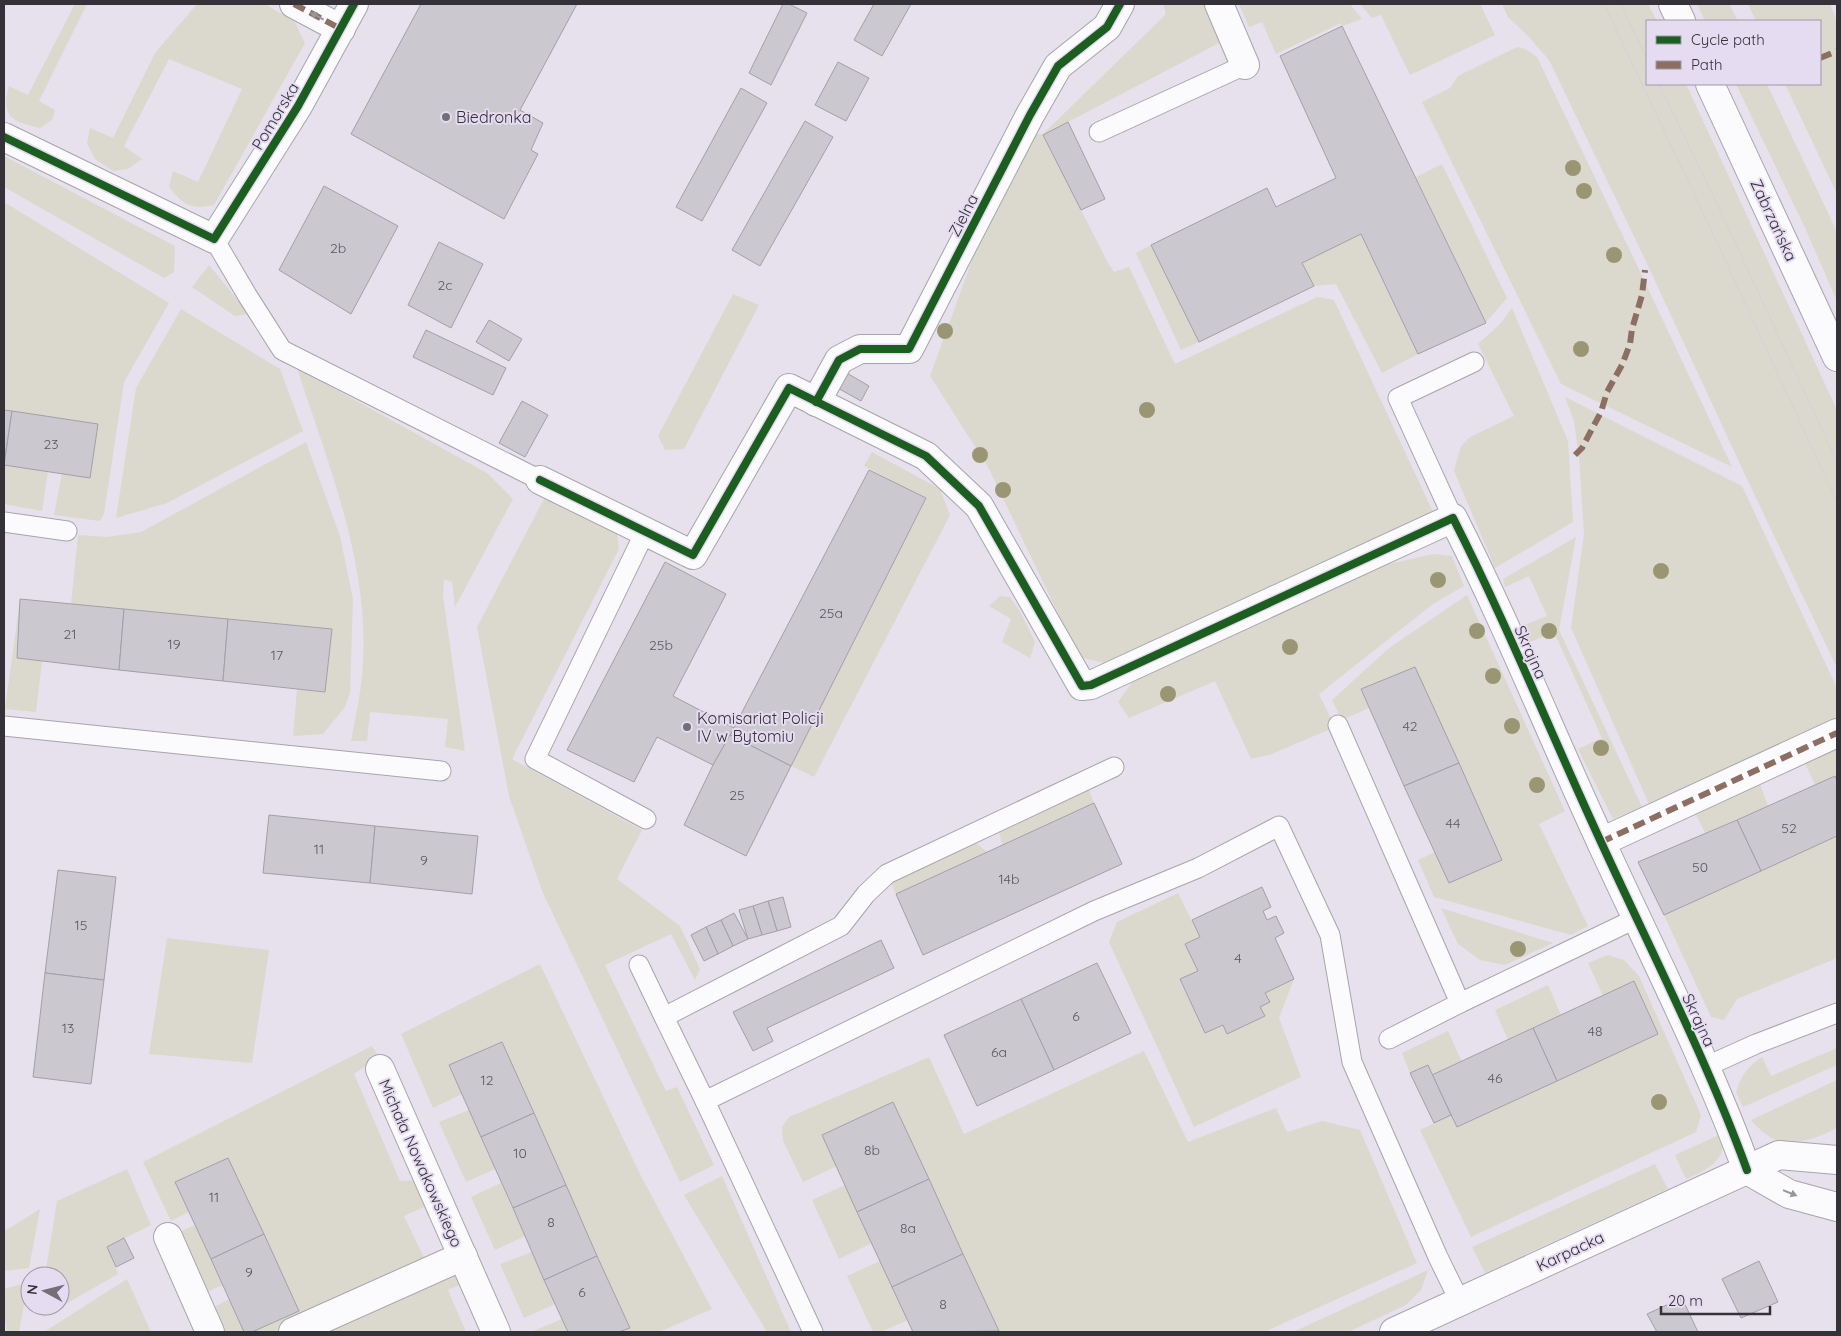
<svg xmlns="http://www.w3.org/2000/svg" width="1841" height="1336" font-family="Quicksand,sans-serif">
<rect width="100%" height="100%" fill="#e6e1ec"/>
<g fill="#dbd9cd">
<path d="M75 4H87L39 101 55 110 52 120 40 128C13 122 0 117 9 86L28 95Z"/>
<path d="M197 4H265L295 22 305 43 214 205C191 210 183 205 169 187L173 171 198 182 242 89 169 59 124 146 142 159 128 169 113 171 95 159 87 143 90 128 113 138 155 53Z"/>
<polygon points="1163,4 1207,4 1223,41 1043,135 1108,263 1114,272 1129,267 1175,364 1317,297 1334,300 1434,514 1109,664 1079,657 988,467 930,376 974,255 1035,134 1043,134 1166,14"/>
<polygon points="1239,4 1350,4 1362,19 1342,26 1341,23 1276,54 1262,22 1249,27"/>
<polygon points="1360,4 1480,4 1495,35 1410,75 1381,15 1372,18"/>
<polygon points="1502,4 1648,4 1657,21 1647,21 1647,84 1686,84 1837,410 1837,668 1747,479 1642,253 1549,60 1529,37 1508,17"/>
<polygon points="1697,4 1729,4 1738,21 1705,21"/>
<polygon points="1748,4 1830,4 1837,21 1837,194 1785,84 1820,84 1820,21 1756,21"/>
<polygon points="1517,47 1525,49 1537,57 1635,261 1732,467 1561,384 1422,102 1450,88 1458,76"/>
<polygon points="1736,84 1767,84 1830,217 1837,233 1837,301 1805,228"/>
<polygon points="4,156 175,246 174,272 164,278 4,187"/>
<polygon points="1442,164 1507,298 1486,322 1416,177"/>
<polygon points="4,202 169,303 124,382 104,514 100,521 54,515 62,473 90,477 97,424 4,410"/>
<polygon points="1361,234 1418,354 1382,373 1336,284 1314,286 1302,263"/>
<polygon points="1151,245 1199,342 1181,350 1136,253"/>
<polygon points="209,265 249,314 235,316 192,287"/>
<polygon points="733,294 759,305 684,449 665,450 658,436"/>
<polygon points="1512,308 1568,441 1573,522 1495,568 1454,471 1461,446 1470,437 1514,416 1478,344 1500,324"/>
<polygon points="181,309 280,369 303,431 167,503 116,518 136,388"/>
<path d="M297 368 487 473 513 499 455 607 452 582 444 579 443 596 465 751 445 747 448 719 370 712 367 741H351C356 715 362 688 363 662 369 562 327 461 297 368Z"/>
<polygon points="1565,397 1742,486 1837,688 1837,725 1649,804 1571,628 1584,534 1579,458 1574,421"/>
<polygon points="306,442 340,536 353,599 350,693 345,707 323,734 293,736 297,689 325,692 332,629 71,604 78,535 107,537 141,532"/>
<polygon points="872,452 940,489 950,515 814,777 791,766 926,499 864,466"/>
<polygon points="4,465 48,471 42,511 4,504"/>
<polygon points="545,497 617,534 619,549 512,759 642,830 617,879 680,926 700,969 695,980 671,934 605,965 666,1091 677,1087 714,1165 680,1182 542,891 509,796 477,627"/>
<polygon points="1576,537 1559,630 1642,807 1613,819 1578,749 1602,738 1554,632 1530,642 1522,626 1547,616 1529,576 1505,587 1503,579"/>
<polygon points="1434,554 1452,556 1464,586 1433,604 1319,694 1335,727 1272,754 1251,759 1215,681 1129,718 1118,702 1136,677 1366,569"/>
<polygon points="1467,595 1565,811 1539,824 1588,926 1571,935 1434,897 1418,860 1435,852 1449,883 1502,860 1415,667 1361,689 1369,708 1342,720 1332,700 1389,648"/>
<polygon points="1000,596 1010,597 1021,613 1035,642 1030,658 1002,642 1011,619 989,606"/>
<polygon points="20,599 17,658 42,661 36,712 5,709"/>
<polygon points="1837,749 1837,781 1835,777 1815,785 1805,763"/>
<polygon points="1759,781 1768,806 1705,833 1693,808"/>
<polygon points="1089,790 1094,803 1002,845 999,831"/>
<polygon points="1837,836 1837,958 1737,999 1724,1020 1711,1017 1664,915"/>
<polygon points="975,842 987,852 896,894 889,880"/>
<polygon points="1178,893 1200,937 1185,944 1198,971 1180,980 1205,1032 1223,1025 1227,1033 1265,1016 1260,1007 1269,1002 1265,993 1294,979 1279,1018 1301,1077 1194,1127 1109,942 1117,922"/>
<polygon points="1441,908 1553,943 1505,965 1480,960 1458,944"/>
<polygon points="167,938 269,950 252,1063 149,1054"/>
<polygon points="1608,955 1624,960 1639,976 1701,1115 1696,1132 1471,1237 1420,1130 1451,1115 1457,1126 1658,1034 1634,981 1603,996 1588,963"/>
<polygon points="540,964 640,1174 712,1309 659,1332 619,1332 629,1327 502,1042 449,1065 462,1094 433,1108 401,1034"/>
<polygon points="1548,985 1561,1015 1508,1040 1495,1010"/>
<polygon points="1448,1031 1462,1062 1432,1075 1427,1065 1410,1073 1402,1053"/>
<polygon points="372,1046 379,1057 354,1074 400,1181 423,1180 438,1210 428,1216 424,1207 404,1216 426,1262 273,1332 252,1332 299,1311 228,1158 175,1182 189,1212 171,1221 143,1162"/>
<path d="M1837 1048V1065L1743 1107 1736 1092C1741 1076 1748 1066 1762 1057L1771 1076Z"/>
<polygon points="1144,1051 1188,1142 1276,1108 1287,1132 1322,1121 1360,1130 1417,1263 1264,1332 997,1332 999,1331 893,1102 822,1135 837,1166 803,1182 783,1141 782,1127 789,1117 929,1057 964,1134"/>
<path d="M1837 1080V1128C1819 1137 1796 1147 1776 1140 1766 1136 1758 1128 1751 1120Z"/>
<polygon points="469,1110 495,1169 466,1182 439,1122"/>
<path d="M1721 1134C1730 1159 1705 1171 1686 1179L1675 1155Z"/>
<polygon points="1655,1164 1668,1189 1485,1273 1472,1247"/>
<polygon points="127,1169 151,1225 107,1247 118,1274 43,1317 40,1311 41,1306 60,1306 60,1276 45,1276 57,1201"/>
<polygon points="722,1176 791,1332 767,1332 684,1195"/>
<polygon points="501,1183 525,1236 495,1250 471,1197"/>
<polygon points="845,1185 872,1243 839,1259 812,1200"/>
<polygon points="40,1209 29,1268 4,1271 4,1230 8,1229"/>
<polygon points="195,1225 223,1285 202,1294 175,1234"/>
<polygon points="532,1252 555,1304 524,1318 500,1264"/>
<polygon points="880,1261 908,1320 881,1332 873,1332 847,1276"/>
<polygon points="1428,1270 1421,1290 1406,1305 1348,1332 1293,1332"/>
<polygon points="449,1275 466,1276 468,1281 448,1290 466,1332 319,1332"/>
<polygon points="127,1279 151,1332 44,1332"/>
<polygon points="28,1282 19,1332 7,1332 4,1315 4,1289"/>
<polygon points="229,1299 244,1332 218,1332 209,1310"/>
<polygon points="562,1319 568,1332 531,1332"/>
</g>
<g fill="#ccc8d0" stroke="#a39fa8">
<polygon points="421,4 577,4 520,110 543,123 531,150 538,154 504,219 351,134"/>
<polygon points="783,4 789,4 807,13 771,85 749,73"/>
<polygon points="874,4 911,4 882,56 854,40"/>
<polygon points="1342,26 1486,323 1418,354 1361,234 1302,263 1314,286 1199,342 1151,245 1267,188 1276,207 1336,178 1280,56"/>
<polygon points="838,62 869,78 846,121 815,105"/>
<polygon points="741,88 767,103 702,221 676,207"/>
<polygon points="805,121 833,137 760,266 732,250"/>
<polygon points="1068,122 1105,199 1081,210 1043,135"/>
<polygon points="324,186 398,226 351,314 279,270"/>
<polygon points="439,242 483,264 451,328 408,305"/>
<polygon points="489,320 522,339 509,361 476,342"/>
<polygon points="426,330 506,368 493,395 413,357"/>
<polygon points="845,372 869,386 861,401 836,387"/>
<polygon points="522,401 548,415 525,457 499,443"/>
<polygon points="4,410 12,411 4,465"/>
<polygon points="12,411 98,424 90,478 4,465"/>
<polygon points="869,470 926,498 791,766 730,735"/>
<polygon points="665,562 726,594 673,696 734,728 713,765 657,737 634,782 567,750"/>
<polygon points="20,599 124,609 119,670 17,658"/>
<polygon points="124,609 228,619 223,681 119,670"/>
<polygon points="228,619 332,629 325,692 223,681"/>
<polygon points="1415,667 1459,763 1404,786 1361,689"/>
<polygon points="730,735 791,766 746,856 684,825 713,765"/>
<polygon points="1459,763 1502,860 1449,883 1404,786"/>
<polygon points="1835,776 1837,781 1837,836 1761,871 1737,820"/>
<polygon points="1094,803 1122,864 923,955 896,894"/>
<polygon points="269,815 375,826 370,883 263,873"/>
<polygon points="1737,820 1761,871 1664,915 1638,862"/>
<polygon points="375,826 478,836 472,894 370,883"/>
<polygon points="58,870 116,877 104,980 45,973"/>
<polygon points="1262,887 1271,907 1263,911 1267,920 1276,916 1284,933 1275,938 1294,979 1265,993 1270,1002 1260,1007 1265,1016 1227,1034 1223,1025 1205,1033 1180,979 1198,971 1185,944 1200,937 1192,920"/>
<polygon points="783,897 791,927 777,931 768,901"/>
<polygon points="768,901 777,931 762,935 753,906"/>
<polygon points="753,906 762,935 748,939 739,910"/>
<polygon points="734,913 748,939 733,946 721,920"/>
<polygon points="721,920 733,946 718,954 706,927"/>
<polygon points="706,927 718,954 704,961 691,935"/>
<polygon points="881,940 894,968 767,1028 773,1041 753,1051 733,1012"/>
<polygon points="1097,963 1131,1033 1054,1070 1021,999"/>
<polygon points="45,973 104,980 91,1084 33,1077"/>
<polygon points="1634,981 1658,1034 1557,1081 1533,1028"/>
<polygon points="1021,999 1054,1070 977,1106 944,1035"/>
<polygon points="1533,1028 1557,1081 1457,1127 1432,1075"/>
<polygon points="502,1042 534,1113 481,1137 449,1065"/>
<polygon points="1428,1065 1451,1115 1434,1123 1410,1073"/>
<polygon points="893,1102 929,1179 857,1212 822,1135"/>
<polygon points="534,1113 566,1185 513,1208 481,1137"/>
<polygon points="228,1158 264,1234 211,1259 175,1182"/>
<polygon points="929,1179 963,1254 892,1287 857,1212"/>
<polygon points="566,1185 597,1256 544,1280 513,1208"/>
<polygon points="264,1234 299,1311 252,1332 244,1332 211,1259"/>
<polygon points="124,1238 134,1258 116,1267 107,1247"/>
<polygon points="963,1254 999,1331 913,1332 892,1287"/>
<polygon points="597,1256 630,1328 619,1332 568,1332 544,1280"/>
<polygon points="1759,1261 1778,1302 1741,1318 1722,1279"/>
<polygon points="1682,1298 1698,1332 1657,1332 1647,1314"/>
</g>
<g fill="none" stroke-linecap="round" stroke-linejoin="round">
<g stroke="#a8a4ad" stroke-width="21">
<g id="lane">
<polyline points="1099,132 1245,65"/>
<polyline points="214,239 247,295 282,350 540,480"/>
<polyline points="1453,518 1398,398 1474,362"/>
<polyline points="4,522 67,531"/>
<polyline points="645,532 535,759 646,819"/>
<polyline points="1338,725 1460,1003 1637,918"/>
<polyline points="4,726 441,771"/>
<polyline points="639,965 664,1017"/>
<polyline points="1389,1039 1460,1003"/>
<polyline points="1705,1067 1756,1044 1837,1013"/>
<polyline points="705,1101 1094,911 1198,868 1279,826 1330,935 1352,1062 1438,1257 1460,1302"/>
<polyline points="813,1332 705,1101 664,1017 841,926 866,894 887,874 1114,767"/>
</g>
</g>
<g stroke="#a8a4ad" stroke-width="30">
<g id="street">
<polyline points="294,4 341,29"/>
<polyline points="1219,4 1245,65"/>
<polyline points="4,137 214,239 298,106 354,4"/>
<polyline points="816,402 839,360 860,349 909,349 1030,115 1058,66 1107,27 1120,4"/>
<path d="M540 480 693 555 789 388 926 456 979 506 1082 686 1091 685 1453 518C1507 624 1551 734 1601 842 1651 951 1706 1058 1747 1170"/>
<polyline points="1601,842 1837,733"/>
<polyline points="380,1069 496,1332"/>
<polyline points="1747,1170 1789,1194 1837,1207"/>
<polyline points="168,1237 210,1332"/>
<polyline points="293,1332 463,1256"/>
<polyline points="1394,1332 1779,1155 1837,1160"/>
</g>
</g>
<g stroke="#a8a4ad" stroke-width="30">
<g id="secondary">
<polyline points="1673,4 1681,21"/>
<polyline points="1710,84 1837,357"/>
</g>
</g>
<use href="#lane" stroke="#fbfafc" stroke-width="19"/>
<use href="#street" stroke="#fbfafc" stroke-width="28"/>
<use href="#secondary" stroke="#fbfafc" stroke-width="28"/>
<g stroke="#d3d2d5" stroke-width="1">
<polyline points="1604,4 1715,238 1837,502"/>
<polyline points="1621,4 1647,59"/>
<polyline points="1659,84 1720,210 1837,462"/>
</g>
<g stroke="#8d6e63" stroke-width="6" stroke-dasharray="12 6" stroke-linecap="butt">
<polyline points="294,4 341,29"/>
<polyline points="1820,58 1837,51"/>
<polyline points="1575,455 1582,448 1601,412 1607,392 1622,365 1630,344 1632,329 1642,295 1645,270"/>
<polyline points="1601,842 1837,733"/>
</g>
<g stroke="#e5dcf1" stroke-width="11">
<g id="cycleway">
<polyline points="4,137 214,239 298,106 354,4"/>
<polyline points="816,402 839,360 860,349 909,349 1030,115 1058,66 1107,27 1120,4"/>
<path d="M540 480 693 555 789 388 926 456 979 506 1082 686 1091 685 1453 518C1507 624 1551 734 1601 842 1651 951 1706 1058 1747 1170"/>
</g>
</g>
<use href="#cycleway" stroke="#1b5e20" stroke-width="8"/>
</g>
<g fill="#9a9674">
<circle cx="1573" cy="168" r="8"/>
<circle cx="1584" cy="191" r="8"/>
<circle cx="1614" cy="255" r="8"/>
<circle cx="945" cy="331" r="8"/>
<circle cx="1581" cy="349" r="8"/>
<circle cx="1147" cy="410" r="8"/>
<circle cx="980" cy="455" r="8"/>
<circle cx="1003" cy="490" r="8"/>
<circle cx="1661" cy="571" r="8"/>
<circle cx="1438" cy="580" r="8"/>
<circle cx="1477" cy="631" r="8"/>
<circle cx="1549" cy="631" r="8"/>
<circle cx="1290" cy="647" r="8"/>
<circle cx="1493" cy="676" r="8"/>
<circle cx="1168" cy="694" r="8"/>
<circle cx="1512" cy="726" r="8"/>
<circle cx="1601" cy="748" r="8"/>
<circle cx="1537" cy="785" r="8"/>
<circle cx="1518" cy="949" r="8"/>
<circle cx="1659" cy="1102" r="8"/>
</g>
<defs><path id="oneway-solid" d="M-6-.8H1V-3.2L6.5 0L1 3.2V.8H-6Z" transform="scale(1.25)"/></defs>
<g fill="#98969a">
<use href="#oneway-solid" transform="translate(317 16) rotate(-152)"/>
<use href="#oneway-solid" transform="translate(1790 1193) rotate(22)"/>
</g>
<g fill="#736f78" stroke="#e5dcf1" stroke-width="2">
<circle cx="446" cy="117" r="5"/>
<circle cx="687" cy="727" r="5"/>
</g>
<g text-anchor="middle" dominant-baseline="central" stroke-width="4" stroke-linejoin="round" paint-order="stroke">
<g font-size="14" fill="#5b575f">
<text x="338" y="248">2b</text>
<text x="445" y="285">2c</text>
<text x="51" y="444">23</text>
<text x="831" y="613">25a</text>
<text x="70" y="634">21</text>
<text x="174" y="644">19</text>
<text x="661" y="645">25b</text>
<text x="277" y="655">17</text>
<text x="1410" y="726">42</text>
<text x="737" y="795">25</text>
<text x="1453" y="823">44</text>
<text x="1789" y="828">52</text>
<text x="319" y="849">11</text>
<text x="424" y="860">9</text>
<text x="1700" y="867">50</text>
<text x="1009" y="879">14b</text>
<text x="81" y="925">15</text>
<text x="1238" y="958">4</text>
<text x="1076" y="1016">6</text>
<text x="68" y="1028">13</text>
<text x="1595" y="1031">48</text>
<text x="999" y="1052">6a</text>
<text x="1495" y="1078">46</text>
<text x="487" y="1080">12</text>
<text x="872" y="1150">8b</text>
<text x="520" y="1153">10</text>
<text x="214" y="1197">11</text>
<text x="551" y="1222">8</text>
<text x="908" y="1228">8a</text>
<text x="249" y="1272">9</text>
<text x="582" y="1292">6</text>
<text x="943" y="1304">8</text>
</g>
<g font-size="16" fill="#353139" stroke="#e5dcf1">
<text transform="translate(275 116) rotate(-59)">Pomorska</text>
<text transform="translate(963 215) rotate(-63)">Zielna</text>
<text transform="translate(1774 220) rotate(65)">Zabrzańska</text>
<text transform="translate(1531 652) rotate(66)">Skrajna</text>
<text transform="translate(1699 1020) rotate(65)">Skrajna</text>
<text transform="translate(421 1163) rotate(66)">Michała Nowakowskiego</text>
<text transform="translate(1570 1251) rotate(-25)">Karpacka</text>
</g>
<g font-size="16" fill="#353139" stroke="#e5dcf1" text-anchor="start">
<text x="456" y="117">Biedronka</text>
<text x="697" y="718">Komisariat Policji<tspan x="697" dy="18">IV w Bytomiu</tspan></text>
</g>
</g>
<rect width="1841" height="1336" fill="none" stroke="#353139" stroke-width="10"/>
<rect x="1646" y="20" width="175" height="65" fill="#e5dcf1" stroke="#9f98a7"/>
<rect x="1656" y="36" width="25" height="8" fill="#1b5e20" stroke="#9f98a7"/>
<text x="1691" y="45" font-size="15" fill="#353139">Cycle path</text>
<rect x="1656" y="61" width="25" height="8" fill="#8d6e63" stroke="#9f98a7"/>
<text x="1691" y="70" font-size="15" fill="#353139">Path</text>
<g transform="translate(45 1291) rotate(277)"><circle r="24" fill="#e5dcf1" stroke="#9f98a7"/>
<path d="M0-4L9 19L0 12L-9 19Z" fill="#736f78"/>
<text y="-8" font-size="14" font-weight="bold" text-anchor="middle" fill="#353139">N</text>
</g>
<path d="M1661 1306v8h109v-8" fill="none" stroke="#353139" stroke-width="2.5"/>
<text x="1668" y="1306" font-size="15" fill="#353139" stroke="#e5dcf1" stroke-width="4" paint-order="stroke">20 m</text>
</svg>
